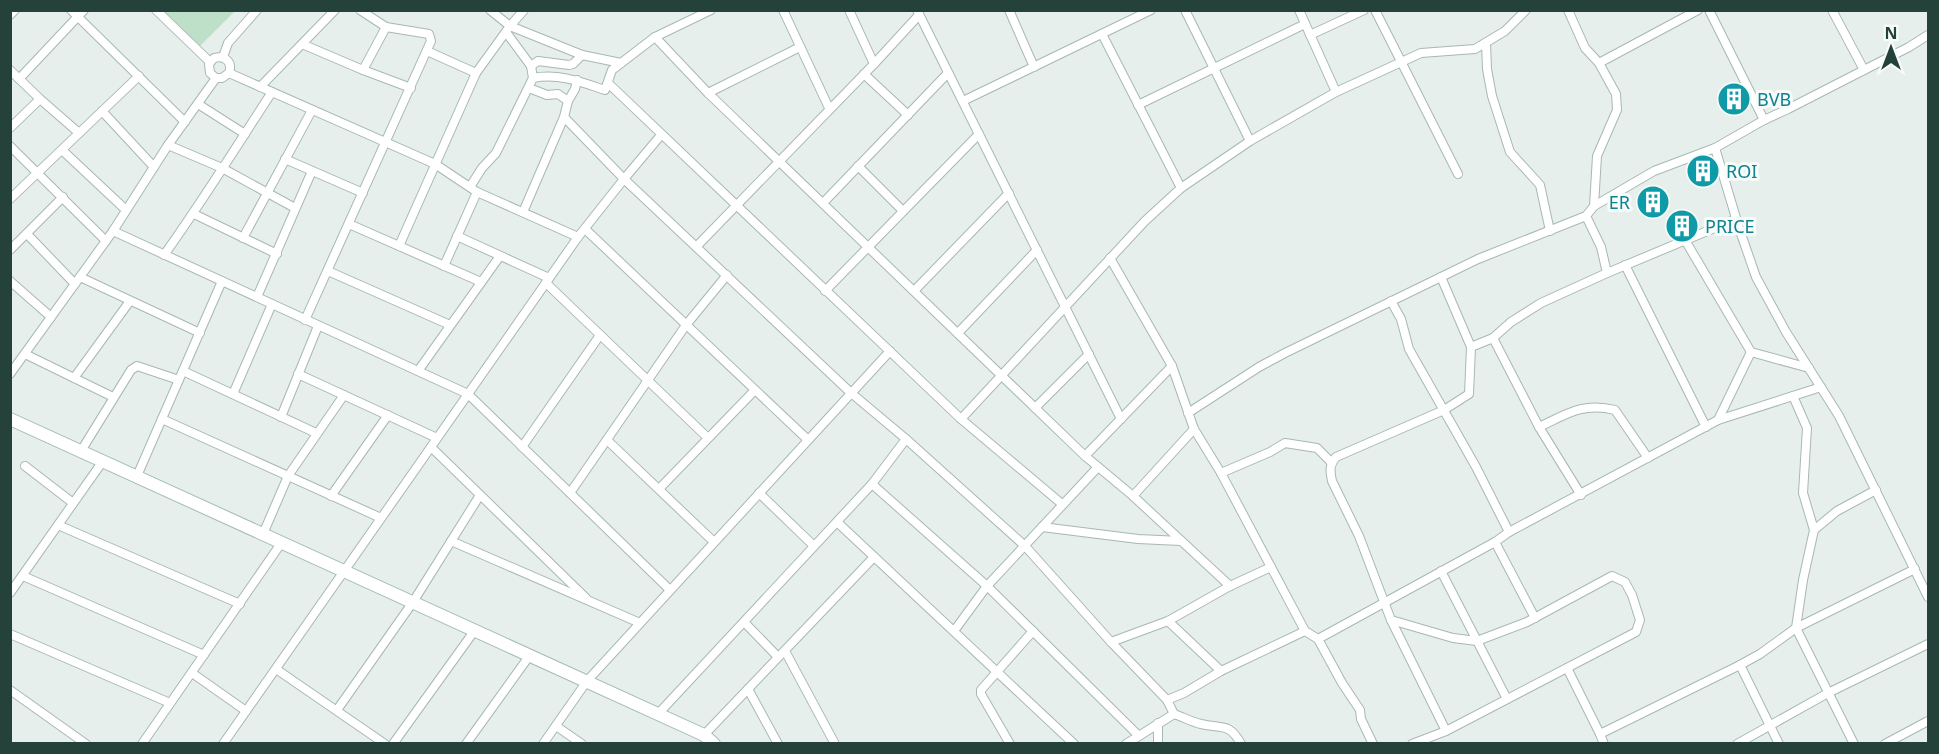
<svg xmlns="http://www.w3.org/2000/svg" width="1939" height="754" font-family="'Noto Sans',sans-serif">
<rect width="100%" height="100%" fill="#e6efeb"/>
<polygon fill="#bfe0c8" points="164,11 235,11 200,46"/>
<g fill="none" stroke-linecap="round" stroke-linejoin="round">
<g stroke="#a8b8b2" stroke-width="10">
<g id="street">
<polyline points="71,10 185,122"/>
<polyline points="156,10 210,62"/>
<polyline points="524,10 510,26 582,55 621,63"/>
<polyline points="783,10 829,108"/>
<polyline points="849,10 874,64"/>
<polyline points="917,10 1121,419"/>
<polyline points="1009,10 1034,67"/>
<polyline points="1185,10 1250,141"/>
<polyline points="1299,10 1336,92"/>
<polyline points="1375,10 1458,174"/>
<polyline points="1568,10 1585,48 1599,63 1616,94 1617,110 1597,156 1594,206"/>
<polyline points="1709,10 1764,120"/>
<polyline points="1832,10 1864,70"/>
<polyline points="10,15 15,10"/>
<polyline points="506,32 531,66 533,78"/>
<polyline points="1102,34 1181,188"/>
<polyline points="1310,35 1364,10"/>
<polyline points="655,37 708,93 1085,456 1133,496 1230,586"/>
<polyline points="1486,43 1487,69 1492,96 1510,152 1540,185 1550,231"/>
<polyline points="302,44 363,70 411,88"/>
<polyline points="427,51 476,73 510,26 490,10"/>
<polyline points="223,57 228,43 257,10"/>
<polyline points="1599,63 1698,10"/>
<polyline points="531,66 538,61 569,65 573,64 582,55"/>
<polyline points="10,70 40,99"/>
<polyline points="363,70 386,27"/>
<polyline points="229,73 435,164 477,192 578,237"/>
<polyline points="864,74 908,115"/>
<polyline points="19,79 84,10"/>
<polyline points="608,83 961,419 1062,504"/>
<polyline points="260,87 335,10"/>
<polyline points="529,88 547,95 558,94 568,101"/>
<polyline points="708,93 800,47"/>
<polyline points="963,101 1151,10"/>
<polyline points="198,104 245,134"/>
<polyline points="1138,105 1305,24"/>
<polyline points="102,111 154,167"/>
<polyline points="564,117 624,179 850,392 906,439 1025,546 1111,642 1167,700 1174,714 1126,744"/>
<polyline points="10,128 40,99 79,133"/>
<polyline points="168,145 222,168 295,208"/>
<polyline points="10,146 106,241"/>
<polyline points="1715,148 1739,228 1756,277 1786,332 1839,416 1928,597"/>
<polyline points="62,150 126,210"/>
<polyline points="285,159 363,193"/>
<polyline points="858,166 903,211"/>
<path d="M470 187 482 168 496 153 533 78C559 73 581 82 605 90L612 70 655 37 711 10"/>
<polyline points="10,199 139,76"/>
<polyline points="823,203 948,73"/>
<polyline points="523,212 564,117 568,101 575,89 577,80"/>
<polyline points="194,214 277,254"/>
<polyline points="349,224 481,282"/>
<polyline points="585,229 807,439"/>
<polyline points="113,231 468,394 670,590"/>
<polyline points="27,234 75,284"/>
<polyline points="457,236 549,278"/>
<polyline points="243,238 312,110"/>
<polyline points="1685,240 1751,352 1809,368"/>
<polyline points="399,246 476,73"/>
<polyline points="696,247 874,64 919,15"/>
<polyline points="10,250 63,197"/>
<path d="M164 255C202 202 236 147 272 92"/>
<polyline points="1110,258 1172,366"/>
<polyline points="1625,265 1706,427"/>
<polyline points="444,266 477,192"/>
<polyline points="328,271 450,325"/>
<polyline points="1607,273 1736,219"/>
<polyline points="80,277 200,333"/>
<polyline points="1441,277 1471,347"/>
<polyline points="10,281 51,317"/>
<polyline points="546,283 708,438"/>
<polyline points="825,291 979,134"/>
<polyline points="914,291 1009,193"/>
<polyline points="257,297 312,171"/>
<polyline points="1391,301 1401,319 1409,349 1476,467 1509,532"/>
<polyline points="305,320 431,41 429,34 386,27 360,10"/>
<polyline points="958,333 1037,250"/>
<polyline points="1493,338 1539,427 1581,495"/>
<polyline points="25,354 113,397"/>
<polyline points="183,371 316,433"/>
<polyline points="418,371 500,256"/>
<path d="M10 374 113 231 168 145 216 78H222L229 73C233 62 225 55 214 58L209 64 210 73 216 78"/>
<polyline points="298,374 437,438"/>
<polyline points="74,378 130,301"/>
<polyline points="233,394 272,304"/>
<polyline points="1793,396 1807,428 1803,493 1814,530"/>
<polyline points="1035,408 1089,354"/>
<polyline points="1188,413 1259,367 1285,353 1478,259 1586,216 1594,206 1654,171 1715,148 1764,120 1788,109 1909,47 1928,35"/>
<polyline points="281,417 318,326"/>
<polyline points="162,419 381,518"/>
<polyline points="961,419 1145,221 1181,188 1250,141 1336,92 1421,53 1475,49 1505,31 1526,10"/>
<polyline points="1718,420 1751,352"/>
<path d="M1539 427C1567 414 1583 402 1615 410L1648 458"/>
<polyline points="607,440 714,542"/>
<polyline points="431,447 586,598"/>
<polyline points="522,447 600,335"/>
<polyline points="81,451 131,370 137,366 179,380"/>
<polyline points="1085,456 1172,366 1194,429 1221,473 1305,631 1318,639 1342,683 1360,710 1361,719 1373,744"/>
<polyline points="25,466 73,503"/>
<polyline points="1221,473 1270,452 1285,443 1317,448 1331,462"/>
<polyline points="137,476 222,281"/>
<polyline points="872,484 987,586 1139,736"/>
<polyline points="659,489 755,390"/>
<polyline points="570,493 686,325 727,275"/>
<polyline points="759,493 814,546"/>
<polyline points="331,496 388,415"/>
<polyline points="1133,496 1194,429"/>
<polyline points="837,522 1074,744"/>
<polyline points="58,525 240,604"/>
<polyline points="1042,527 1138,539 1181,541"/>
<polyline points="263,534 288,476 344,395"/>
<polyline points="451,541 640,623"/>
<polyline points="1495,542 1535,618"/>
<polyline points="1441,571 1507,699"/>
<polyline points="23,576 204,655"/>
<polyline points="10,593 103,461"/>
<polyline points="1391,620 1453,638 1477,641 1527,622 1612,576 1625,582 1632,595 1640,620 1636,632 1446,731 1412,744"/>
<polyline points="1168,621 1221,671"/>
<polyline points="744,622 778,657"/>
<polyline points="954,631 987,586 1098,467"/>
<polyline points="10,634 170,703"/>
<polyline points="1318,639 1495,542 1509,532 1718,420 1821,387"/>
<polyline points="1111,642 1168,621 1230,586 1271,567"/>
<polyline points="785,651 835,744"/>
<polyline points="1567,668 1600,734"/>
<polyline points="276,669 385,744"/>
<polyline points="192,673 246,711"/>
<polyline points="748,689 778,744"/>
<polyline points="10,690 86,744"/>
<polyline points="1167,700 1184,693 1221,671 1305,631"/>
<polyline points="337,710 413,602 480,495"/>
<polyline points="658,714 872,484 906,439"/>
<path d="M1174 714C1183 717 1192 722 1201 724 1222 729 1229 722 1241 744"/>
<polyline points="556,726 582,744"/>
<path d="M1446 731 1391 620 1359 536 1332 481C1330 471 1329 465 1336 457L1444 410 1469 394 1471 347 1493 338 1511 322 1541 303 1607 273 1601 247 1586 216"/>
<polyline points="704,735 874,557"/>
<polyline points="142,744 282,542"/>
<polyline points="223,744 578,237 624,179 661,135"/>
<polyline points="393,744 475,630"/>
<polyline points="466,744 530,655"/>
<polyline points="543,744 587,681 890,351"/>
<polyline points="1010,744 981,694 981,690 1033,631"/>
<polyline points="1158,744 1158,723"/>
<polyline points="1604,744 1600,734 1740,665"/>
<polyline points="1737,744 1828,693 1928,644"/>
<polyline points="1779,744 1740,665 1760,654 1796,628 1915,569"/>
<polyline points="1854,744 1796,628 1803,580 1814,530 1837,511 1876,490"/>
<polyline points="1885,744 1928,721"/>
</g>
</g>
<g stroke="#a4bbb3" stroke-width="14">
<polyline id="secondary" points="10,419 704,735 714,744"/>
</g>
<use href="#street" stroke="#fff" stroke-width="8"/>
<use href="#secondary" stroke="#fff" stroke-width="12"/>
</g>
<defs>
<g id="building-disc" transform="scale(1.725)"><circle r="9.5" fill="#0f9aa8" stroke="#f7fbf9"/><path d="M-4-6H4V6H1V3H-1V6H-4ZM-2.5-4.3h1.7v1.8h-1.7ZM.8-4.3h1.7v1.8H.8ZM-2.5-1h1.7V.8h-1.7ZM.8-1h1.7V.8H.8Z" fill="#fff"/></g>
</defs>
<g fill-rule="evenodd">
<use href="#building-disc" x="1734" y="99"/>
<use href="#building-disc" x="1703" y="171"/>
<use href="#building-disc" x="1653" y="202"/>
<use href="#building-disc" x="1682" y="226"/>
</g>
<g text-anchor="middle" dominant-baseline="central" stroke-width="6" stroke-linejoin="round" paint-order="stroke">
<g font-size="18" fill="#0d838f" stroke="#f7fbf9" text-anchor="start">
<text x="1757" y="99">BVB</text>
<text x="1726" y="171">ROI</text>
<text x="1630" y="202" text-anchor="end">ER</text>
<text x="1705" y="226">PRICE</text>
</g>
</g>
<rect width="1939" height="754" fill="none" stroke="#24423a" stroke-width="24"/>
<g transform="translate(1891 48)" stroke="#f7fbf9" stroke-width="4.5" paint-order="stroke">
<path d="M0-4.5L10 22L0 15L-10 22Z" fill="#24423a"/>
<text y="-9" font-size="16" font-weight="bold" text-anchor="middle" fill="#24423a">N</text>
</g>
</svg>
